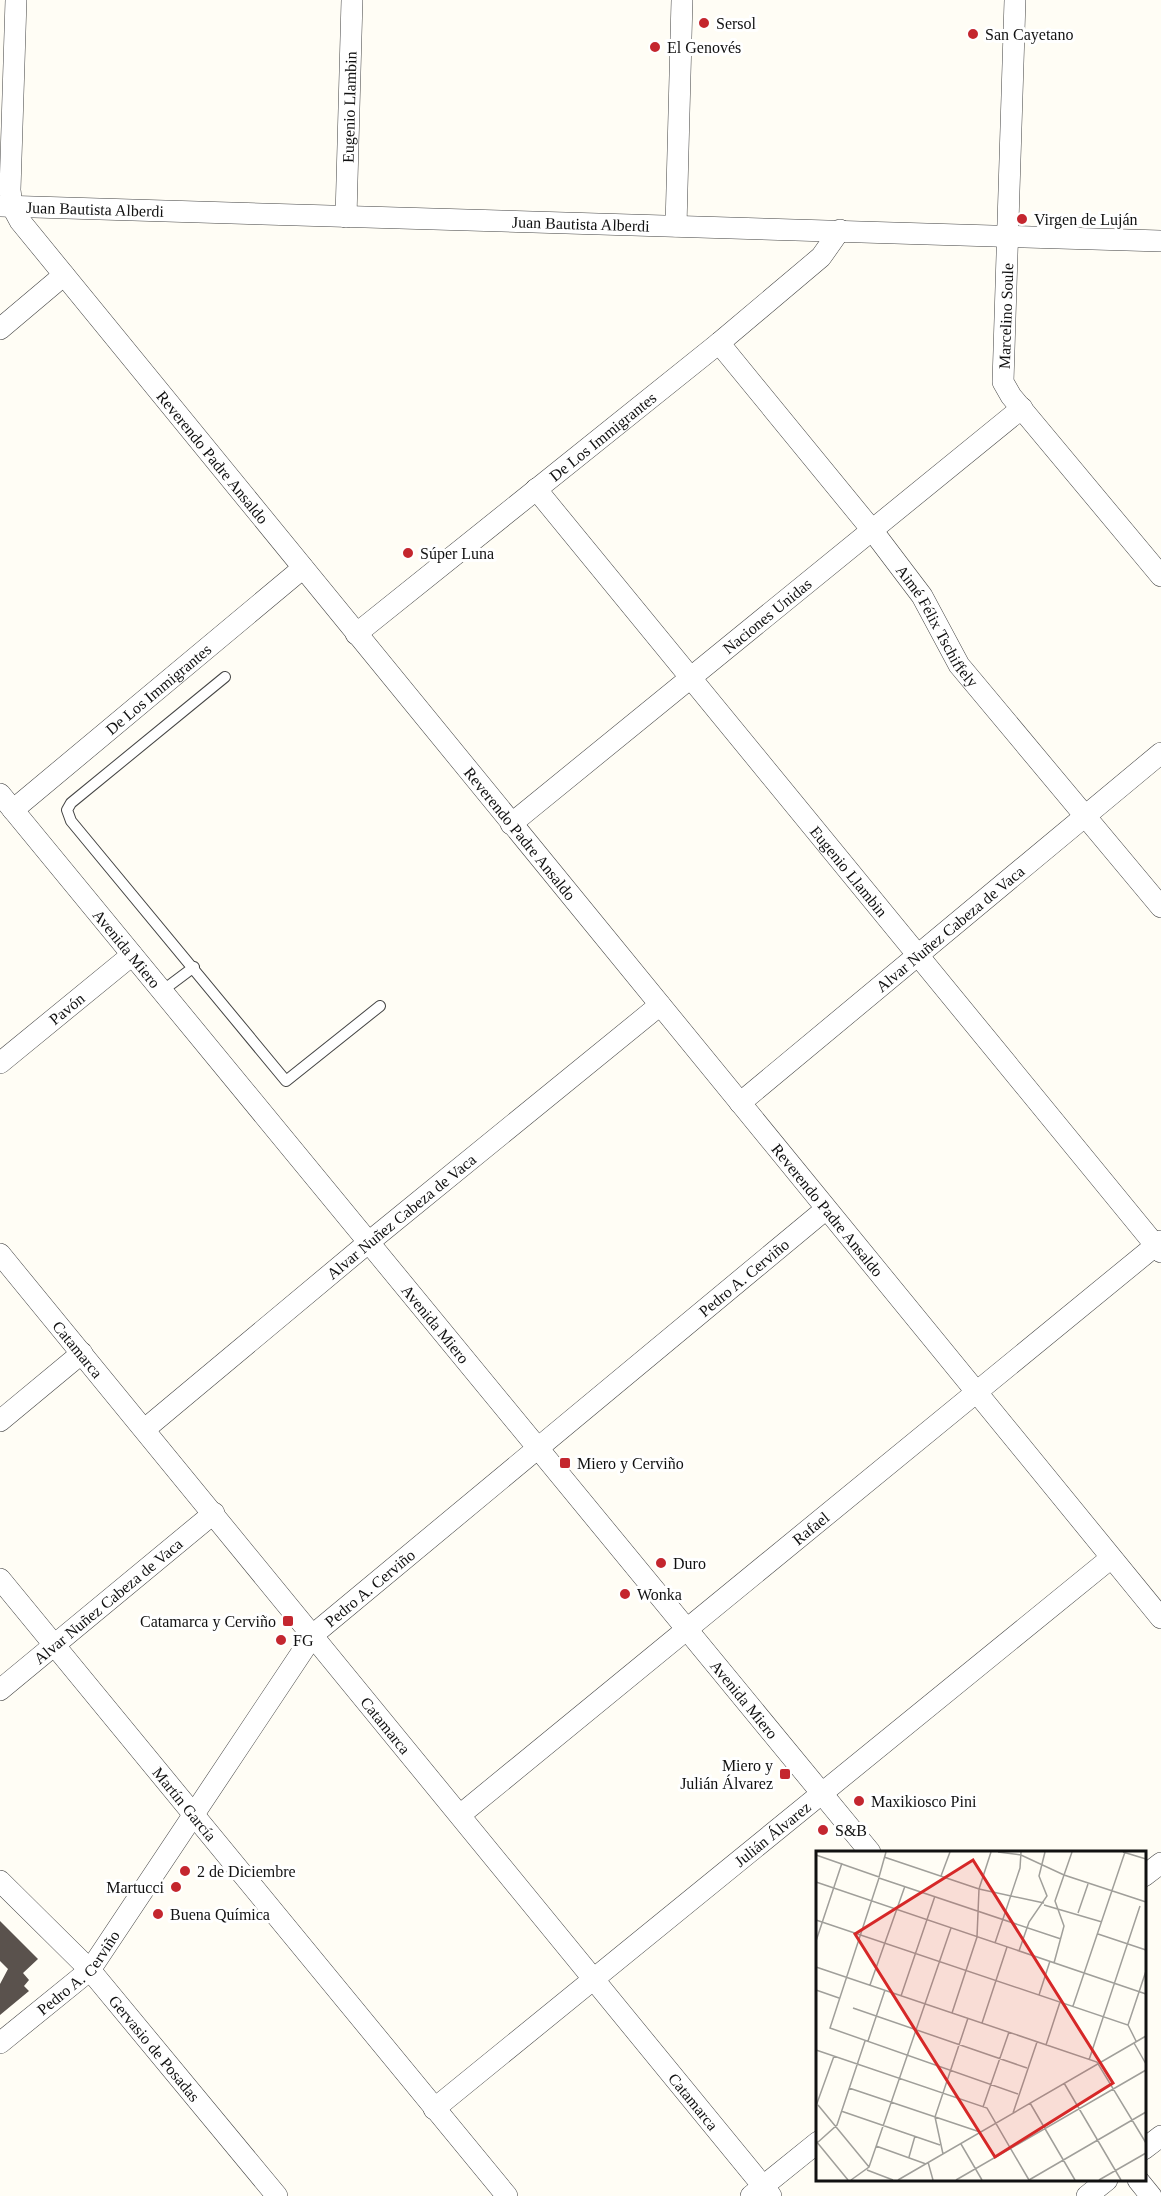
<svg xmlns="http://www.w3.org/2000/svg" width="1161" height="2196" font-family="Georgia,serif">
<rect width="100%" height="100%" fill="#fffdf5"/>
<polygon fill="#5a524d" points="0,1921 38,1959 23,1973 29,1980 24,1986 29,1991 0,2015 0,1984 8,1969 0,1961"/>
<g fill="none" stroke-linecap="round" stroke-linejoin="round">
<g stroke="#444" stroke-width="12">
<g id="lane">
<polyline points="225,677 71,803 67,810 71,821 286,1081 380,1006"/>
<polyline points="162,991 194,967"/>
</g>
</g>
<g stroke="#444" stroke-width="22">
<g id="street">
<path id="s1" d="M16 0 10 190 12 206 20 221 1161 1618"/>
<polyline points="1015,0 1003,382 1011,396 1161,576"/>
<path id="s2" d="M1 206 1161 241"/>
<path id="s3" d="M346 217 352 0"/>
<polyline points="676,226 682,0"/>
<polyline points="0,329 64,275"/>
<path id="s4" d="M719 343 872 530 922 596 959 665 1161 907"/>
<path id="s5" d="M536 489 1161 1252"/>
<path id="s6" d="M356 634 719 343 821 257 840 230"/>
<path id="s7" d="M0 794 870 1852"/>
<path id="s8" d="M13 810 303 568"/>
<path id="s9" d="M511 824 1022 408"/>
<path id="s10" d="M0 1063 132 955"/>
<path id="s11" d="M740 1103 1161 753"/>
<path id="s12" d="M0 1254 771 2196"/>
<polyline points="0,1421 82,1353"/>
<path id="s13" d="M145 1429 369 1242 660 1005"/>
<path id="s14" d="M0 1579 507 2196"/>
<path id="s15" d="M0 1690 214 1513"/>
<path id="s16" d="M460 1815 1161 1241"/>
<polyline points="1144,1876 1161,1863"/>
<path id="s17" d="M0 1881 90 1970 277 2196"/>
<path id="s18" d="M0 2043 90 1970 314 1634 826 1209"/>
<path id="s19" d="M434 2109 1111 1558"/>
<polyline points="1144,2149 1161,2136"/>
<polyline points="1138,2180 1151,2196"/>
<polyline points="751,2196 818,2142"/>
<polyline points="1087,2196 1107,2180"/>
</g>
</g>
<use href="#lane" stroke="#fff" stroke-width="10"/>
<use href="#street" stroke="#fff" stroke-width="21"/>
</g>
<g fill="#c4262e" stroke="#fff" stroke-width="2">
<circle cx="704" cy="23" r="6"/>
<circle cx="973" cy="34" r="6"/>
<circle cx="655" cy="47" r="6"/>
<circle cx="1022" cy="219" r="6"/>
<circle cx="408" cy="553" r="6"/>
<rect x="559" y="1457" width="12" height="12" rx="3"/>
<circle cx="661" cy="1563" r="6"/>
<circle cx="625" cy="1594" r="6"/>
<rect x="282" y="1615" width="12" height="12" rx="3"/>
<circle cx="281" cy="1640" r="6"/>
<rect x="779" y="1768" width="12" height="12" rx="3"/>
<circle cx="859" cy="1801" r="6"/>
<circle cx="823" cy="1830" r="6"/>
<circle cx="185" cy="1871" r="6"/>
<circle cx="176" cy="1887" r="6"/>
<circle cx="158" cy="1914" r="6"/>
</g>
<g text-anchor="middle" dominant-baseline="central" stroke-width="6" stroke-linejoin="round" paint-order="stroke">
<g font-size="16" fill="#111" stroke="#fff" text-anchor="start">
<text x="716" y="23">Sersol</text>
<text x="985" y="34">San Cayetano</text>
<text x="667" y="47">El Genovés</text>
<text x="1034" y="219">Virgen de Luján</text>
<text x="420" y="553">Súper Luna</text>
<text x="577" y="1463">Miero y Cerviño</text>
<text x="673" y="1563">Duro</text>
<text x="637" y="1594">Wonka</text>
<text x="276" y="1621" text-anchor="end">Catamarca y Cerviño</text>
<text x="293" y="1640">FG</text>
<text x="773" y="1765" text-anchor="end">Miero y<tspan x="773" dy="18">Julián Álvarez</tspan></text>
<text x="871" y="1801">Maxikiosco Pini</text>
<text x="835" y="1830">S&amp;B</text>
<text x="197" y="1871">2 de Diciembre</text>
<text x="164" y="1887" text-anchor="end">Martucci</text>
<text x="170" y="1914">Buena Química</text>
</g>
<g font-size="16" fill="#111" stroke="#fff">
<text stroke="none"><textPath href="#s3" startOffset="110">Eugenio Llambin</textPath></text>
<text stroke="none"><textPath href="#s2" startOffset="94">Juan Bautista Alberdi</textPath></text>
<text stroke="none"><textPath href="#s2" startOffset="580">Juan Bautista Alberdi</textPath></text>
<text transform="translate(1006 316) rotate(-88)">Marcelino Soule</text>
<text stroke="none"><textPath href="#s6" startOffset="316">De Los Immigrantes</textPath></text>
<text stroke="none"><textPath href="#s1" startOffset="528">Reverendo Padre Ansaldo</textPath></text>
<text stroke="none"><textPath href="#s9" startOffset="330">Naciones Unidas</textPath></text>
<text stroke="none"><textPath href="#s4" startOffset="358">Aimé Félix Tschiffely</textPath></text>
<text stroke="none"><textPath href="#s8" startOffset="189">De Los Immigrantes</textPath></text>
<text stroke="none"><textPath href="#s1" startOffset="1014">Reverendo Padre Ansaldo</textPath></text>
<text stroke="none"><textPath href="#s5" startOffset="494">Eugenio Llambin</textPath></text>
<text stroke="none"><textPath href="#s11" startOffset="273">Alvar Nuñez Cabeza de Vaca</textPath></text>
<text stroke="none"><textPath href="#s7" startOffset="200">Avenida Miero</textPath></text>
<text stroke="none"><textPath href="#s10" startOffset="86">Pavón</textPath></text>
<text stroke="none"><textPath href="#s1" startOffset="1500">Reverendo Padre Ansaldo</textPath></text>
<text stroke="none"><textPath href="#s13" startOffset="333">Alvar Nuñez Cabeza de Vaca</textPath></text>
<text stroke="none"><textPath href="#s18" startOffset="1078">Pedro A. Cerviño</textPath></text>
<text stroke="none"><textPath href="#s7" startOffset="686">Avenida Miero</textPath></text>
<text stroke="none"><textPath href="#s12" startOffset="123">Catamarca</textPath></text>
<text stroke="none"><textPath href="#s16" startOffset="453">Rafael</textPath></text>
<text stroke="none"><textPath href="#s18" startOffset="592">Pedro A. Cerviño</textPath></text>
<text stroke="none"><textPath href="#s15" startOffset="140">Alvar Nuñez Cabeza de Vaca</textPath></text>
<text stroke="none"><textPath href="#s7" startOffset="1172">Avenida Miero</textPath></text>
<text stroke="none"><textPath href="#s12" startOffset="609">Catamarca</textPath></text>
<text stroke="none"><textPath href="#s14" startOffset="291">Martín García</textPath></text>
<text stroke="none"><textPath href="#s19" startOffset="436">Julián Álvarez</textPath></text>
<text stroke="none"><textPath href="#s18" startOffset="106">Pedro A. Cerviño</textPath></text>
<text stroke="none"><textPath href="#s17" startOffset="228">Gervasio de Posadas</textPath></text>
<text stroke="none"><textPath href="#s12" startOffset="1095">Catamarca</textPath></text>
</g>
</g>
<g transform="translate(816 1851)">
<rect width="330" height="330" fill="#fffdf5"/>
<path fill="none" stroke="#a09f9a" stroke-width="1.5" d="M182 1 205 4 248 24 330 51M307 1 330 8M0 4 63 26M68 6 163 38 228 52M125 25 134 1M63 26 70 1M63 27 14 177 202 243M63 27 245 88M0 31 330 143M228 54 286 71M262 62 272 33M0 69 312 174 320 190M282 83 330 99M0 90 26 12M179 92 204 17 205 1M203 100 213 71 231 45 223 25 229 1M238 112 248 75 239 50 256 1M0 116 281 211 330 292M54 134 89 35M0 139 23 147M223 144 234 110M85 145 119 45M257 155 309 1M37 157 211 217M136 162 161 86 163 38 175 1M166 172 191 96M312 174 330 120M52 190 69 139M318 192 330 213M230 194 244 151M0 199 171 257 213 329M273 209 324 55M248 232 305 329M33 237 164 281M214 252 259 329M2 254 53 316M0 255 18 205M167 256 193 181M25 260 124 294M197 262 221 191M0 290 32 329M1 292 21 274 49 190M145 293 166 329M60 295 110 313M127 303 119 266 152 167M93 306 99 285M112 311 117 329M51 319 77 329M35 329 53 316 135 77M82 329 330 185M140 329 330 219M213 329 330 261M283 329 330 302"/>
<path fill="#d62828" fill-opacity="0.15" stroke="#d62828" stroke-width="3" d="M157 9 297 232 179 306 39 83Z"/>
<rect width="330" height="330" fill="none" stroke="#111" stroke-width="3"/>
</g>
</svg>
